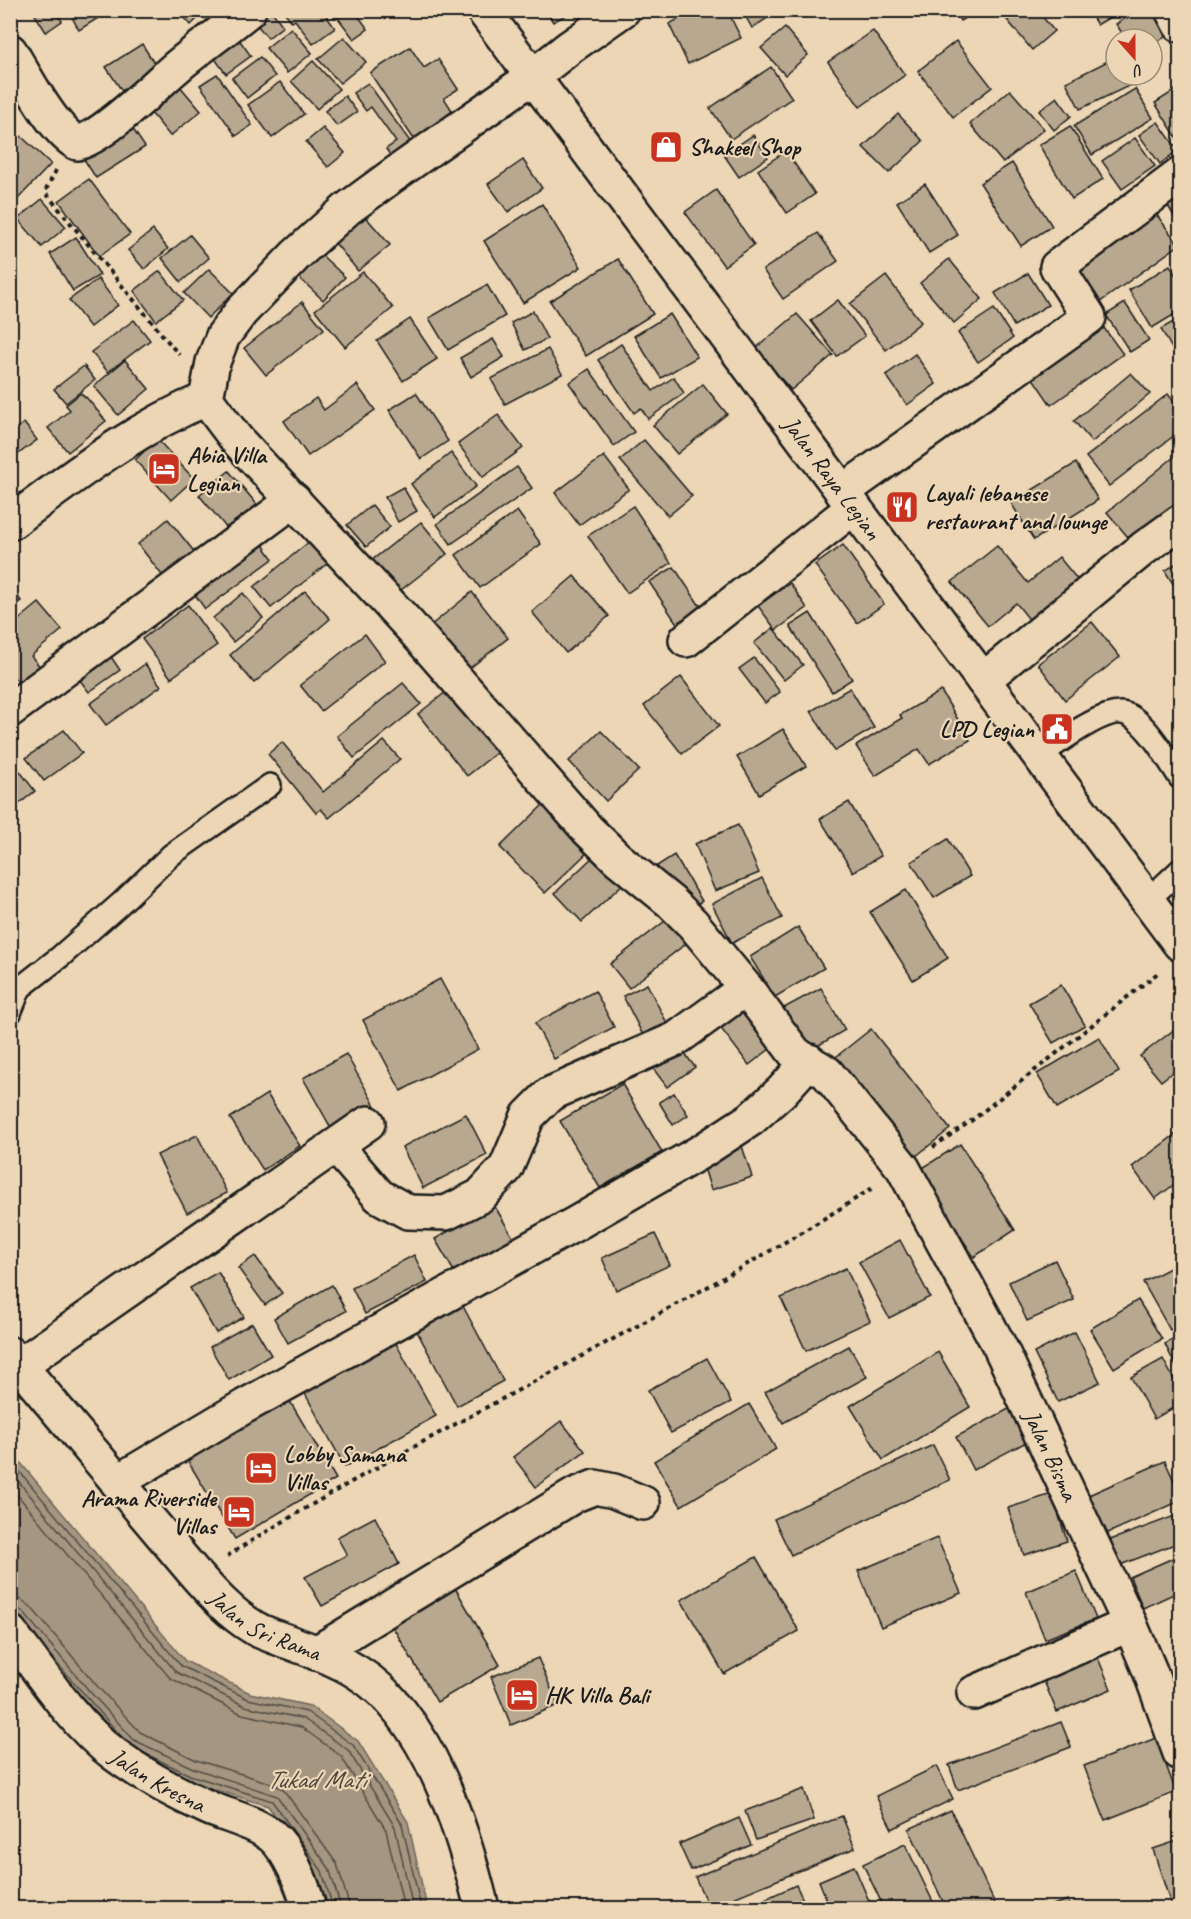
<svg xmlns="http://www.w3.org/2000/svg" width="1191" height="1919" font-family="Caveat,sans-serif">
<rect width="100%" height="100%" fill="#ecd6b5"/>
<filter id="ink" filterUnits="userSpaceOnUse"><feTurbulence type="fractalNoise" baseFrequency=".0167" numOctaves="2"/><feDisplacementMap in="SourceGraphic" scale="12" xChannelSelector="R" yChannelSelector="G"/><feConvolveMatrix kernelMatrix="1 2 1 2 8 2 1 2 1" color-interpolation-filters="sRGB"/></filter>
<g filter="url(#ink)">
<polygon fill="#a59681" stroke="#6e6559" stroke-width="1.5" points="10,1450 185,1661 250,1693 310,1706 358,1741 408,1822 427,1908 328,1908 317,1874 268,1806 188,1781 126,1751 11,1618"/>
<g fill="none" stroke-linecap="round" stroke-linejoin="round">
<g stroke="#534d44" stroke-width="1.5">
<polyline points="10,1460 181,1666 248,1699 307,1712 353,1745 402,1824 421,1908"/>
<polyline points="10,1471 176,1672 245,1706 304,1719 348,1750 395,1827 413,1908"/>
<polyline points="10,1486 170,1678 242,1714 301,1727 341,1756 386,1830 404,1908"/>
<polyline points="10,1598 20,1599 30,1606 98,1687 140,1732 196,1760 274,1784 283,1789 337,1864 350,1908"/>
<polyline points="10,1607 17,1608 23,1612 91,1693 134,1740 193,1768 277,1796 329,1868 341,1908"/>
<polyline points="48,1653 121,1736"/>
<polyline points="144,1753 190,1775 272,1801 322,1871 333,1908"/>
</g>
</g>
<g fill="#b8a88f" stroke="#1c1c1c" stroke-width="1.5">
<polygon points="32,10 55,10 62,21 46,32"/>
<polygon points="68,10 111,10 79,30"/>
<polygon points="177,10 206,10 191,25"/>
<polygon points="263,10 271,10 283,26 268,38 252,19"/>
<polygon points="283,10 322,10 335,28 313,44 295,20 292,22"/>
<polygon points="332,10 354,10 368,29 354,39"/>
<polygon points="546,10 569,10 570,13 553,22"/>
<polygon points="696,10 727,10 741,38 688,64 669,24"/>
<polygon points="742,10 780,10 752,28"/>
<polygon points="954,10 980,10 960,21"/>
<polygon points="999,10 1037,10 1054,31 1032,50"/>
<polygon points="1088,10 1122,10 1097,25"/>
<polygon points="1138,10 1156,10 1170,33 1152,45 1152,39 1126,39 1116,24"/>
<polygon points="291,28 312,53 287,73 266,48"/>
<polygon points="785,28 808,55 785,75 761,48"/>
<polygon points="873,31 905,75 860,107 828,62"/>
<polygon points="344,37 366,62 340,83 318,59"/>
<polygon points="238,38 251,56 226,74 213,56"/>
<polygon points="956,41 992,87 953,117 918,71"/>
<polygon points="142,44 163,77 128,100 106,67"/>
<polygon points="410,47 424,68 438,59 458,89 444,98 457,118 417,144 370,73"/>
<polygon points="260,57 275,76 247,98 232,78"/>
<polygon points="1116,57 1116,75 1128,75 1133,84 1080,109 1066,82"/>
<polygon points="313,61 339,89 317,109 291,81"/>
<polygon points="771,67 792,98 731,139 710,108"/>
<polygon points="217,74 252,125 236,136 200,85"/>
<polygon points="173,78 201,111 170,136 143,103"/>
<polygon points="280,82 304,114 272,138 248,105"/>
<polygon points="368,83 414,147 394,161 386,149 396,142 371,107 366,111 353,93"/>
<polygon points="1180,87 1180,143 1155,103"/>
<polygon points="1135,89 1153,118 1092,155 1074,126"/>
<polygon points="1010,90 1044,129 1003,163 970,124"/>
<polygon points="345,96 357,112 337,126 325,111"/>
<polygon points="1057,97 1071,116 1054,130 1039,111"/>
<polygon points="898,114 923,141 889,173 863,147"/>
<polygon points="128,122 145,147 96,178 80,153"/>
<polygon points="1158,122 1178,150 1160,164 1139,135"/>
<polygon points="10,126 51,164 15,202 17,203 10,210 10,184 16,178 10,173"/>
<polygon points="1070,126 1103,179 1072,199 1039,145"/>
<polygon points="323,128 345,153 328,167 306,142"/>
<polygon points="753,135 768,157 739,177 724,155"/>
<polygon points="1135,138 1155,166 1122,189 1102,161"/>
<polygon points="786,151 815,194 787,213 758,170"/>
<polygon points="523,160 542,188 508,212 488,184"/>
<polygon points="1012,163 1052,226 1021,246 980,183"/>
<polygon points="89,179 130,234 99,256 59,201"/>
<polygon points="925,184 958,235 929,253 897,202"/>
<polygon points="716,190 754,245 724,266 685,212"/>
<polygon points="1180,191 1180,226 1165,201"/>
<polygon points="42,199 66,227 42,247 18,219"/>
<polygon points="542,204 581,267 523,303 484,241"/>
<polygon points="1151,207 1179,245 1096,305 1068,266"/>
<polygon points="358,208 390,245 358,271 327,233"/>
<polygon points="153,230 168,249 144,269 128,250"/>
<polygon points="818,233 838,261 783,299 763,270"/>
<polygon points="190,235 209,258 181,282 162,258"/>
<polygon points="76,237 100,275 73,291 50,254"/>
<polygon points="316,250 345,277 323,300 294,273"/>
<polygon points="618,259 653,314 586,356 550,301"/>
<polygon points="949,259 982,299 954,323 920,283"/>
<polygon points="1170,265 1180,283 1180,311 1152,328 1129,290"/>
<polygon points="209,269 233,293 208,318 184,293"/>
<polygon points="160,271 183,300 156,321 134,291"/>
<polygon points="363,272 393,308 345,347 315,310"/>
<polygon points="1028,273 1048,305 1014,326 995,293"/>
<polygon points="886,276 921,322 886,350 850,304"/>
<polygon points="98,279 118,305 90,327 69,300"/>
<polygon points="487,285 505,316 448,350 429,318"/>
<polygon points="838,300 865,336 837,356 811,321"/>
<polygon points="302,302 324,329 266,375 244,348"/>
<polygon points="1125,303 1149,340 1130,352 1106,315"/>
<polygon points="994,309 1013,338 978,362 958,333"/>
<polygon points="533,311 547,339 525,350 511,323"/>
<polygon points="670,314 697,357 661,378 634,336"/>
<polygon points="797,314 833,355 791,390 755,349"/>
<polygon points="1180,318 1180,351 1175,354 1161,329"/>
<polygon points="410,319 437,359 403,381 377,341"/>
<polygon points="134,320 150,340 108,372 91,352"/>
<polygon points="1101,324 1123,354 1051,405 1030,374"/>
<polygon points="493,339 504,357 471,377 460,358"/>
<polygon points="621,344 653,391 674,377 684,393 648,419 641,408 634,413 598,360"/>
<polygon points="548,349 562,374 505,404 491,379"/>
<polygon points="915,354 936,384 907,405 886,375"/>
<polygon points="125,360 149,389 118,415 94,386"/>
<polygon points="84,366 95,380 66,403 54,389"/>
<polygon points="589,369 634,432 614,446 569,383"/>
<polygon points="1131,373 1150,394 1092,442 1074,421"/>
<polygon points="703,384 727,414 677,454 653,425"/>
<polygon points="357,385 375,410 308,456 284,421 316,398 324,410"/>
<polygon points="81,393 85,398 86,397 106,421 68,452 48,428 70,410 66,405"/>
<polygon points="416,393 448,441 421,459 389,410"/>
<polygon points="1168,394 1180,410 1180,431 1109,486 1086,457"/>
<polygon points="498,415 523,448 483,477 458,444"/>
<polygon points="24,423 37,440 13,458 10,454 10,433"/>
<polygon points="157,439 194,479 171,500 135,460"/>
<polygon points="644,440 692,496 668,516 620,460"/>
<polygon points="1180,452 1180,513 1137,548 1107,512"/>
<polygon points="451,453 476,486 435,517 411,484"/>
<polygon points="604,456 629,489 579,525 555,493"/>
<polygon points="1076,463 1098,500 1034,540 1011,503"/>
<polygon points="517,467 532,488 451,544 437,524"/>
<polygon points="229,471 259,507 229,531 199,495"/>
<polygon points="403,487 417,511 398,522 385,497"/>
<polygon points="372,505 390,527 366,547 347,525"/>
<polygon points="633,506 671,563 627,593 588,536"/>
<polygon points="517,511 541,544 480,588 456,555"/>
<polygon points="168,519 196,554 165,579 138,544"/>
<polygon points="421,522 447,554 392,597 367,564"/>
<polygon points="257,536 273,559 205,609 189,586"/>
<polygon points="315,537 333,559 271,608 254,587"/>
<polygon points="843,545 884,604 857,623 815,565"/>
<polygon points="997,546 1028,583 1059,557 1085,589 1036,628 1016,603 988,626 952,582"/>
<polygon points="1180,561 1180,595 1165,571"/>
<polygon points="674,567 708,618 684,634 649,582"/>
<polygon points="574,576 609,616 566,653 532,612"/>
<polygon points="790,583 807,608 776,630 758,606"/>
<polygon points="10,584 21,601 10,608"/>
<polygon points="305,591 330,619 254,683 230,655"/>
<polygon points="472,592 508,638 461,675 425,630"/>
<polygon points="243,593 263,618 233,642 213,618"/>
<polygon points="39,603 62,630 31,656 42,669 23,687 10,673 10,627"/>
<polygon points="188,605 217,645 171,678 142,639"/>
<polygon points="810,613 852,679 832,692 790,626"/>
<polygon points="1092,622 1120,657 1065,700 1038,664"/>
<polygon points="773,628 803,665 784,680 754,643"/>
<polygon points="365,634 385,661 321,711 300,685"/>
<polygon points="107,651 120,670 89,692 75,674"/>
<polygon points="754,658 780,692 765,703 739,669"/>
<polygon points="145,664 161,686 106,725 90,704"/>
<polygon points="681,677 719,726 682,754 644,706"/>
<polygon points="403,683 421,704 354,758 337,736"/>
<polygon points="451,688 500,750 467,776 418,714"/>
<polygon points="850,688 874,728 835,751 811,711"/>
<polygon points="941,691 970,740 929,764 919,749 875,776 856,746 902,718 900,715"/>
<polygon points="783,729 806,766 759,794 737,757"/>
<polygon points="64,730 82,753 44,781 26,758"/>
<polygon points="601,731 639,770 606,801 569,761"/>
<polygon points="384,741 400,759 329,818 321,809 316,813 268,754 282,742 323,792"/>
<polygon points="16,766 35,791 10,811 10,770"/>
<polygon points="546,802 591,849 545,893 500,847"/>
<polygon points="849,802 881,856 853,872 820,819"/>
<polygon points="738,825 759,873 715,891 695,844"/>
<polygon points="948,839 970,876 934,898 911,862"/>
<polygon points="597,853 625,882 582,922 555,893"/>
<polygon points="674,855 702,901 685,911 657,866"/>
<polygon points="762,878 782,918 732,943 712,904"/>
<polygon points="906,890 948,958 913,980 870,912"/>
<polygon points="674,914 693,938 629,988 610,964"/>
<polygon points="798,927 824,968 775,997 750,957"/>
<polygon points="440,979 478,1049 401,1091 363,1020"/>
<polygon points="647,984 674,1037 650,1049 623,996"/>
<polygon points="1061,985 1085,1025 1053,1043 1029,1003"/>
<polygon points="821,988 845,1030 807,1052 782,1009"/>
<polygon points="595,991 614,1027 554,1059 535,1023"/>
<polygon points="746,999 779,1042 749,1065 716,1022"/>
<polygon points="1180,1025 1180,1066 1161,1081 1140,1056"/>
<polygon points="871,1029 950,1129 911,1160 832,1060"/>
<polygon points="1099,1037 1119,1072 1057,1108 1037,1074"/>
<polygon points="676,1042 695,1067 667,1087 649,1063"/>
<polygon points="346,1054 378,1111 335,1135 303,1078"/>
<polygon points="1180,1076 1180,1090 1175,1079"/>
<polygon points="622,1084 662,1152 600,1188 560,1121"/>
<polygon points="674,1093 688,1115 673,1125 659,1102"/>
<polygon points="267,1094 300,1146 263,1170 230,1118"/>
<polygon points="466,1114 487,1155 423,1188 402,1147"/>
<polygon points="1180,1131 1180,1180 1155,1199 1132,1167"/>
<polygon points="197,1135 227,1193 187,1213 157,1155"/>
<polygon points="960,1144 1015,1230 974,1257 918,1171"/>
<polygon points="742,1146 752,1177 711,1190 701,1158"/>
<polygon points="494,1205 518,1246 459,1280 435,1239"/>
<polygon points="655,1234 670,1265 616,1290 602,1258"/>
<polygon points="900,1240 930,1297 889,1318 859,1262"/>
<polygon points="414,1255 427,1282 365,1314 352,1288"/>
<polygon points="255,1256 282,1293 265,1305 238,1268"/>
<polygon points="1055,1260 1074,1300 1027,1321 1009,1282"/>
<polygon points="846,1268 870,1321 806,1351 781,1298"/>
<polygon points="1170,1268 1180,1287 1180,1324 1170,1330 1143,1282"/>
<polygon points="218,1272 244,1317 216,1333 190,1288"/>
<polygon points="332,1285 346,1311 288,1343 274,1318"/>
<polygon points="458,1297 503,1381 457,1406 412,1322"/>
<polygon points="1138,1300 1162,1339 1114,1368 1090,1329"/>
<polygon points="252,1323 271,1355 229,1380 210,1347"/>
<polygon points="1075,1332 1100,1382 1058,1402 1034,1353"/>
<polygon points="1180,1336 1180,1375 1165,1344"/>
<polygon points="393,1338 436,1416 345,1467 302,1388"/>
<polygon points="849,1346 867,1377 783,1423 765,1392"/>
<polygon points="938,1352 970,1407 883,1460 850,1406"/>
<polygon points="707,1358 731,1402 671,1433 648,1390"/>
<polygon points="1163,1359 1180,1391 1180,1404 1154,1419 1131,1377"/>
<polygon points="288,1398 336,1479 235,1539 186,1458"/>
<polygon points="749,1404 776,1449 681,1506 654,1461"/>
<polygon points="1018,1404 1036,1437 973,1470 956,1437"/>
<polygon points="561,1421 585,1451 536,1487 513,1457"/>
<polygon points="933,1445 950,1480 791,1555 774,1519"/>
<polygon points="1165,1461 1180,1494 1180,1501 1099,1537 1082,1498"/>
<polygon points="1052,1494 1067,1541 1024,1555 1008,1508"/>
<polygon points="1180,1514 1180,1542 1115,1567 1105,1542"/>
<polygon points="375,1517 399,1564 322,1606 305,1577 347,1555 337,1537"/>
<polygon points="937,1538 961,1593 881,1627 858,1571"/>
<polygon points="1180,1555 1180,1591 1143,1608 1130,1577"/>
<polygon points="756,1557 799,1631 724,1674 681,1600"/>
<polygon points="1076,1571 1096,1619 1045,1639 1026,1592"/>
<polygon points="454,1586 500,1665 437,1702 391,1624"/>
<polygon points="1095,1651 1111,1689 1057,1712 1041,1674"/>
<polygon points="538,1658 558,1705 511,1725 491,1677"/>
<polygon points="1061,1722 1071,1747 958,1790 949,1765"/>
<polygon points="1156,1738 1176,1792 1105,1820 1084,1766"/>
<polygon points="937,1766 953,1799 892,1829 876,1796"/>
<polygon points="804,1789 814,1820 756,1840 745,1811"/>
<polygon points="951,1810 997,1908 946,1908 909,1829"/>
<polygon points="842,1816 855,1848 709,1908 695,1877"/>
<polygon points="739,1818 751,1845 691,1870 679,1844"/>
<polygon points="1180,1840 1180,1908 1172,1908 1153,1849"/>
<polygon points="905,1844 936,1908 884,1908 863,1864"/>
<polygon points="854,1866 872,1908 830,1908 819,1881"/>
<polygon points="796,1885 807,1908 759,1908 756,1903"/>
<polygon points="1068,1900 1071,1908 1043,1908"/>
</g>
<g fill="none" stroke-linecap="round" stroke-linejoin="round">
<g stroke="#1c1c1c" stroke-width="26">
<g id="lane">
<path d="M1039 756C1057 744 1106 706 1126 714 1146 721 1168 760 1180 778"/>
<polyline points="1148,900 1180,870"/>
<polyline points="10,1013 20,988 61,956 120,904 171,855 270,785"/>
</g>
</g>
<g stroke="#1c1c1c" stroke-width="38">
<g id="street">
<path id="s1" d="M623 10 570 47 532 77 392 176 347 209 296 255 241 312 223 336 213 362 206 399 237 440 410 626 588 830 618 859 671 902 693 924 746 988 794 1052C804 1061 816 1065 827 1073L903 1168 1000 1347 1130 1624 1150 1671 1180 1753"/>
<polyline points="1172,10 1180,25"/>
<path d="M10 51C26 77 52 129 77 143 103 138 157 83 179 65 202 46 226 29 249 10"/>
<polyline points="842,492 1089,317 1057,267 1180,175"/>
<path d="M10 523C73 477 133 429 206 399"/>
<polyline points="686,640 854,507"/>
<polyline points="983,680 1144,548 1180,522"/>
<polyline points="10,710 294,500"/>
<polyline points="336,1146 379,1196 408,1212 446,1213 480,1196 506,1168 528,1116 550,1094 676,1039 746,988"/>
<path id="s2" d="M10 1354 196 1575C213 1594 231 1614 253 1627 260 1632 270 1635 278 1638 304 1648 333 1657 357 1672 429 1716 463 1831 482 1908"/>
<polyline points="20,1365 368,1123"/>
<polyline points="117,1482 245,1406 575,1224 702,1151 751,1119 782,1091 809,1061"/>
<path id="s3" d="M10 1632C42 1674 72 1722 114 1754 144 1776 175 1793 209 1808 230 1817 254 1822 272 1836 290 1851 303 1886 309 1908"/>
<polyline points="316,1653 575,1495 595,1487 614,1491 643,1503"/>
<polyline points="974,1693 1130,1624"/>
</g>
</g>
<g stroke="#1c1c1c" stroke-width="38">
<g id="secondary">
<path id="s4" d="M483 10 1180 944"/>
</g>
</g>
<g stroke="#1c1c1c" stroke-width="4" stroke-dasharray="4.5 4.5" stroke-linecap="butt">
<polyline points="56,170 45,192 179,355"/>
<polyline points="933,1147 971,1121 1159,972"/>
<path d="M227 1556C437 1424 665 1322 874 1187"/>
</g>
<use href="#lane" stroke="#ecd6b5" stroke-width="21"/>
<use href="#street" stroke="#ecd6b5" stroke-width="33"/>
<use href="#secondary" stroke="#ecd6b5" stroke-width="33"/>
</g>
</g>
<defs>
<g id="shop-square" transform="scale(1.725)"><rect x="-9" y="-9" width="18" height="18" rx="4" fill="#c8321e" stroke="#ecd6b5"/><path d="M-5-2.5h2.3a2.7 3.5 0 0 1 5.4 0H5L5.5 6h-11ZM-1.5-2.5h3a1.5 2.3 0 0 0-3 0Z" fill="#fff"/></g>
<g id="hotel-square" transform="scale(1.725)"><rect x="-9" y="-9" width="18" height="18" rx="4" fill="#c8321e" stroke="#ecd6b5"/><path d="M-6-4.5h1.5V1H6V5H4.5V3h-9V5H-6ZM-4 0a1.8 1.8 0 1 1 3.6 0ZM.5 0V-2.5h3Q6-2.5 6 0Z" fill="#fff"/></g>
<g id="restaurant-square" transform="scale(1.725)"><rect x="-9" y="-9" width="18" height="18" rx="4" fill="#c8321e" stroke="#ecd6b5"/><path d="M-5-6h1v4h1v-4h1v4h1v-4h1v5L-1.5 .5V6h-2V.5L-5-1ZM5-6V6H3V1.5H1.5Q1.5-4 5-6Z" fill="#fff"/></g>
<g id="civic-square" transform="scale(1.725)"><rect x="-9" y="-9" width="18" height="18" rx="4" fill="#c8321e" stroke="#ecd6b5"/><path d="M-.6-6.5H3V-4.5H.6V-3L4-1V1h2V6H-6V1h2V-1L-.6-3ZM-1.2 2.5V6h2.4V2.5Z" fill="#fff"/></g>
</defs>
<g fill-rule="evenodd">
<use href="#shop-square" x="666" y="147"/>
<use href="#hotel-square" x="164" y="469"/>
<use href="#restaurant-square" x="902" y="507"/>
<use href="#civic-square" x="1057" y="729"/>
<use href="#hotel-square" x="261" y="1468"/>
<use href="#hotel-square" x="239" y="1512"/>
<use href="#hotel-square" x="522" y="1695"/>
</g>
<g text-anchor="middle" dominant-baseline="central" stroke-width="4.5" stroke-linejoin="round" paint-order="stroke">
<g font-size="24" font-weight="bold" fill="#1c1c1c" stroke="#ecd6b5" text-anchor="start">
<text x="689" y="147">Shakeel Shop</text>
<text x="187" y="455">Abia Villa<tspan x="187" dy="28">Legian</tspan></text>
<text x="925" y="493">Layali lebanese<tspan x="925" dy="28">restaurant and lounge</tspan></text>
<text x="1034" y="729" text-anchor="end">LPD Legian</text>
<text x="284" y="1454">Lobby Samana<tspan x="284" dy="28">Villas</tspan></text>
<text x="216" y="1498" text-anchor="end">Arama Riverside<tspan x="216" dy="28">Villas</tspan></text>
<text x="545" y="1695">HK Villa Bali</text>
</g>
<g font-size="24" fill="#1c1c1c" stroke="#ecd6b5">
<text stroke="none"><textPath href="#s4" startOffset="584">Jalan Raya Legian</textPath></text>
<text stroke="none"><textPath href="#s1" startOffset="1948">Jalan Bisma</textPath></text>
<text stroke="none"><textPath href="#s2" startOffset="376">Jalan Sri Rama</textPath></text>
<text stroke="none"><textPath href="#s3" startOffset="212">Jalan Kresna</textPath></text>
</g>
<g font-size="26" font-style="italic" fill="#4c473f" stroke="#ecd6b5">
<text x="316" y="1779">Tukad Mati</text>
</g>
</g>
<rect width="1191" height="1919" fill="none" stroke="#ecd6b5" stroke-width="36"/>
<rect x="18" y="18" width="1155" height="1883" fill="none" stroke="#1c1c1c" stroke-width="2" filter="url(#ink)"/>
<g transform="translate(1134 57) rotate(159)"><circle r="28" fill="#ecd6b5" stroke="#998c78" stroke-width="1.5"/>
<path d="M0-4.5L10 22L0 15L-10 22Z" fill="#c8321e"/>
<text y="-9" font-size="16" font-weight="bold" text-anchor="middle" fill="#1c1c1c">U</text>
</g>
</svg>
